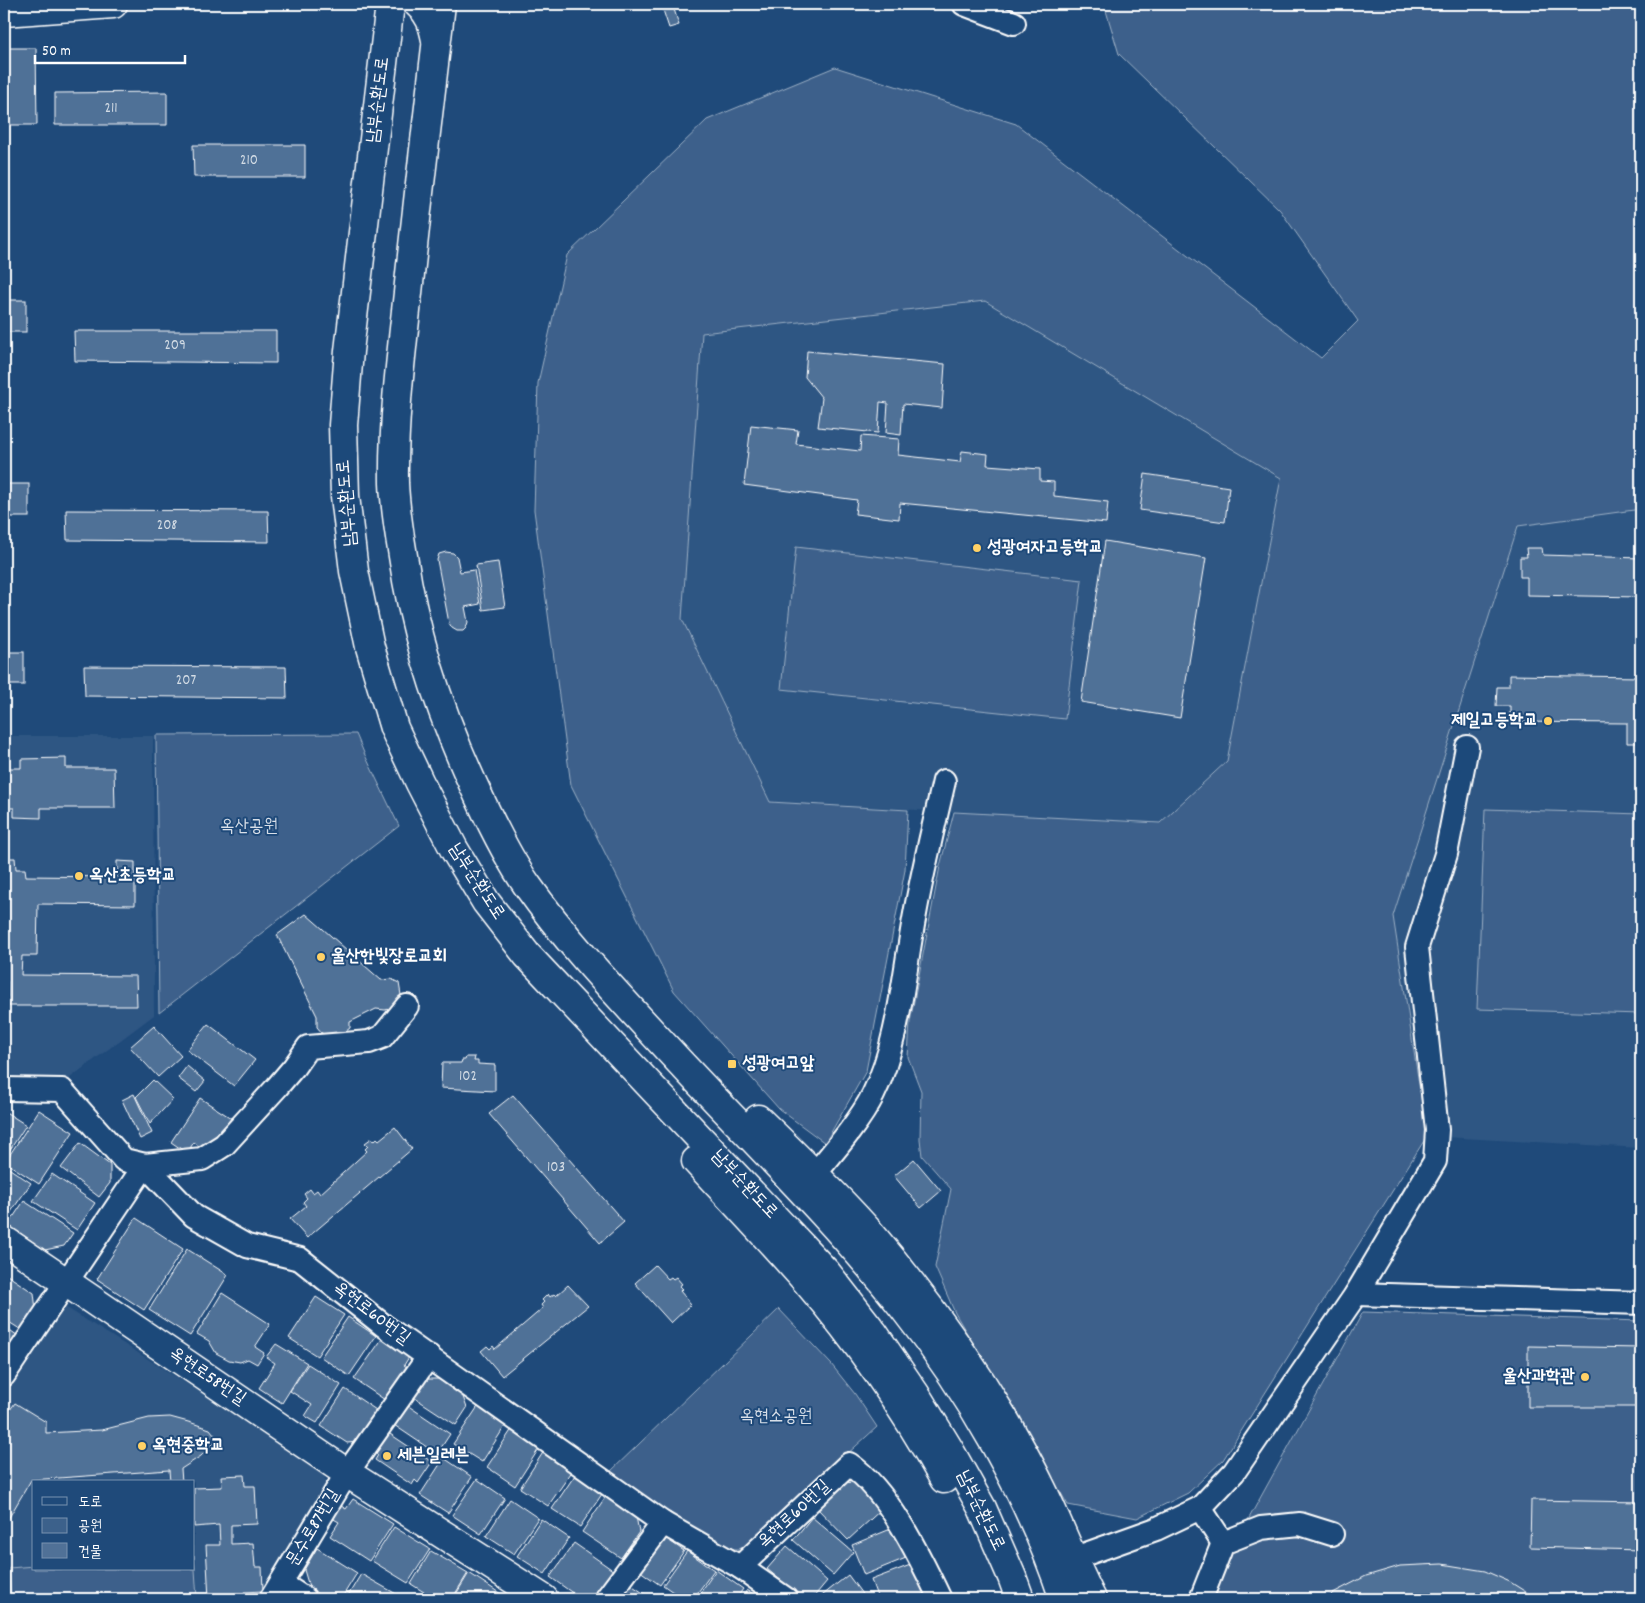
<svg xmlns="http://www.w3.org/2000/svg" width="1645" height="1603" font-family="Dekko,'Poor Story',sans-serif">
<rect width="100%" height="100%" fill="#1f4a7a"/>
<filter id="ink" filterUnits="userSpaceOnUse"><feTurbulence type="fractalNoise" baseFrequency=".02" numOctaves="2"/><feDisplacementMap in="SourceGraphic" scale="10" xChannelSelector="R" yChannelSelector="G"/><feConvolveMatrix kernelMatrix="1 2 1 2 8 2 1 2 1" color-interpolation-filters="sRGB"/></filter>
<g filter="url(#ink)">
<g fill="#2e5683" fill-rule="evenodd">
<polygon points="985,301 1281,478 1227,761 1161,823 770,802 682,619 702,333"/>
<polygon points="1641,509 1641,1148 1427,1136 1393,916 1518,526"/>
<polygon points="4,736 153,736 154,1015 62,1084 4,1083"/>
<path d="M59 1303 238 1416 323 1475 329 1487 261 1599H4V1388ZM34 1482H194V1569H34Z"/>
</g>
<g fill="#3c618b" stroke="#9eb0c5">
<polygon points="1104,4 1641,4 1641,509 1518,526 1393,916 1427,1136 1223,1460 1188,1493 1137,1518 1068,1505 955,1313 935,1267 951,1189 922,1156 920,1139 921,1091 908,1057 910,1022 940,866 954,812 1160,823 1227,761 1281,478 985,301 702,333 682,619 770,802 908,810 905,870 866,1071 825,1143 779,1109 674,991 571,785 534,510 538,383 567,255 707,120 835,67 1016,124 1321,358 1358,321 1280,210 1119,54"/>
<polygon points="796,547 1082,580 1065,719 781,689"/>
<polygon points="356,734 364,753 399,826 159,1013 156,735"/>
<polygon points="1485,809 1641,814 1641,1014 1477,1009"/>
<path d="M779 1309 831 1364 855 1394 877 1427 749 1543C746 1545 742 1548 739 1549 718 1553 629 1487 610 1472Z"/>
<polygon points="1363,1312 1641,1321 1641,1599 1207,1599 1248,1520"/>
<polygon points="194,1555 197,1599 11,1599 9,1568 34,1566 34,1569 194,1569"/>
</g>
<g fill="#507197" stroke="#fff">
<polygon points="673,6 679,25 669,28 663,10"/>
<polygon points="4,48 36,48 37,125 4,125"/>
<polygon points="167,92 167,125 55,125 55,93"/>
<polygon points="193,145 305,145 305,177 194,177"/>
<rect x="4" y="300" width="22" height="32"/>
<polygon points="74,331 276,331 276,363 75,361"/>
<polygon points="807,351 945,364 942,408 903,404 901,435 886,433 888,403 880,402 878,433 818,427 822,398 805,377"/>
<polygon points="751,425 798,430 796,444 860,451 861,436 899,439 898,455 960,462 962,451 988,454 987,465 1040,469 1040,481 1054,482 1054,496 1108,502 1106,523 900,503 899,519 855,514 857,500 744,485"/>
<polygon points="1145,474 1229,487 1225,522 1140,510"/>
<rect x="4" y="484" width="25" height="33"/>
<polygon points="66,510 268,511 269,542 67,540"/>
<polygon points="1105,541 1206,558 1180,718 1081,702"/>
<polygon points="1526,548 1542,548 1543,555 1641,558 1641,597 1527,595 1527,577 1520,577 1520,557 1527,557"/>
<polygon points="446,552 453,553 457,557 460,572 474,570 480,604 465,607 468,622 466,628 463,631 457,631 452,628 449,623 437,560 439,554"/>
<polygon points="498,562 505,607 483,610 476,565"/>
<rect x="4" y="652" width="20" height="33"/>
<polygon points="84,666 286,667 287,698 85,696"/>
<polygon points="1509,675 1641,677 1641,743 1627,743 1627,723 1510,722 1510,706 1496,706 1497,687 1509,687"/>
<polygon points="66,758 66,768 114,768 115,808 41,808 41,818 14,817 14,808 4,808 4,768 21,768 21,759"/>
<polygon points="4,858 15,858 16,869 25,869 26,876 117,877 117,861 135,862 135,905 38,904 37,956 22,956 21,975 136,976 137,1006 8,1006 7,981 4,981"/>
<polygon points="306,914 381,980 391,979 399,983 402,1001 394,1008 385,1010 376,1009 350,1022 350,1028 341,1035 331,1038 323,1034 317,1027 317,1016 277,935"/>
<polygon points="208,1024 255,1060 234,1086 187,1050"/>
<polygon points="154,1026 181,1056 158,1077 130,1047"/>
<polygon points="466,1057 475,1057 474,1061 478,1061 478,1064 495,1065 495,1091 441,1088 442,1063 461,1063 462,1060 465,1060"/>
<polygon points="187,1066 205,1081 196,1092 178,1078"/>
<polygon points="153,1080 173,1099 150,1124 136,1097"/>
<polygon points="134,1094 152,1133 140,1139 122,1100"/>
<polygon points="513,1095 624,1222 600,1243 489,1114"/>
<polygon points="200,1098 231,1118 212,1146 200,1147 194,1142 187,1153 171,1142"/>
<polygon points="39,1110 73,1132 39,1184 5,1162"/>
<polygon points="4,1111 26,1125 4,1159"/>
<polygon points="395,1127 412,1149 307,1238 290,1219 306,1206 303,1202 307,1198 304,1194 310,1189 313,1193 317,1190 320,1194 367,1151 365,1149 368,1146 365,1143 372,1138 374,1141 377,1138 379,1140"/>
<polygon points="80,1143 110,1165 110,1183 99,1197 61,1168"/>
<polygon points="914,1159 941,1191 921,1208 894,1176"/>
<polygon points="4,1165 31,1183 4,1222"/>
<polygon points="52,1174 95,1203 77,1230 33,1201"/>
<polygon points="24,1201 73,1233 64,1246 45,1250 8,1225"/>
<polygon points="136,1218 183,1249 144,1310 97,1279"/>
<polygon points="187,1249 228,1275 190,1336 149,1310"/>
<polygon points="655,1265 668,1279 671,1277 673,1279 676,1277 682,1284 679,1286 682,1289 680,1291 691,1304 671,1323 635,1283"/>
<polygon points="4,1273 34,1293 36,1310 23,1331 4,1319"/>
<polygon points="568,1285 588,1306 502,1376 481,1351 487,1346 490,1349 493,1346 495,1349 543,1308 541,1305 544,1302 542,1300 548,1294 550,1297 554,1294 556,1296"/>
<polygon points="222,1293 270,1324 255,1347 264,1353 257,1364 248,1359 240,1362 229,1360 216,1353 209,1341 197,1334"/>
<polygon points="316,1297 344,1315 317,1356 289,1338"/>
<polygon points="348,1317 376,1336 349,1376 321,1357"/>
<polygon points="4,1326 21,1338 4,1362"/>
<polygon points="382,1339 409,1357 404,1365 411,1370 388,1402 354,1379"/>
<polygon points="276,1344 307,1363 282,1403 259,1388 275,1363 266,1357"/>
<polygon points="1528,1346 1641,1348 1641,1407 1528,1407"/>
<polygon points="308,1364 341,1385 317,1423 305,1416 312,1405 290,1391"/>
<polygon points="423,1379 438,1379 462,1394 467,1408 456,1425 412,1396"/>
<polygon points="345,1389 379,1412 359,1442 347,1443 321,1426"/>
<polygon points="15,1403 46,1422 46,1433 102,1430 149,1418 170,1417 192,1423 210,1429 218,1439 201,1456 181,1469 182,1482 170,1482 169,1470 31,1480 4,1526 4,1418"/>
<polygon points="404,1403 450,1434 437,1454 391,1423"/>
<polygon points="479,1405 507,1423 482,1462 453,1444"/>
<polygon points="512,1429 540,1447 515,1486 487,1467"/>
<polygon points="384,1430 432,1462 418,1483 415,1480 412,1485 375,1460 378,1455 370,1450"/>
<polygon points="544,1451 573,1470 548,1506 520,1488"/>
<polygon points="444,1458 472,1477 448,1513 420,1495"/>
<polygon points="577,1472 604,1491 580,1527 552,1509"/>
<polygon points="244,1475 245,1486 255,1486 257,1524 231,1525 231,1544 253,1543 255,1567 262,1567 263,1591 244,1592 244,1599 209,1599 206,1545 220,1545 219,1525 194,1527 194,1488 222,1487 221,1476"/>
<polygon points="477,1479 505,1498 481,1534 452,1515"/>
<polygon points="843,1482 859,1483 883,1508 848,1540 816,1507"/>
<polygon points="608,1493 635,1511 639,1532 621,1558 582,1532"/>
<polygon points="353,1499 393,1524 369,1561 330,1536 339,1522 330,1517 338,1504 346,1509"/>
<polygon points="510,1499 538,1518 514,1554 486,1536"/>
<polygon points="1531,1500 1641,1502 1641,1550 1530,1547"/>
<polygon points="812,1517 853,1552 833,1575 793,1540"/>
<polygon points="541,1519 569,1538 545,1574 517,1556"/>
<polygon points="394,1527 430,1549 408,1583 372,1561"/>
<polygon points="893,1528 906,1558 864,1575 852,1545"/>
<polygon points="657,1532 684,1551 660,1585 633,1566"/>
<polygon points="574,1543 614,1571 594,1599 581,1599 550,1577"/>
<polygon points="787,1546 827,1581 812,1599 803,1599 767,1569"/>
<polygon points="317,1548 357,1573 341,1599 326,1599 310,1590 304,1570"/>
<polygon points="431,1551 468,1573 452,1599 435,1599 411,1584"/>
<polygon points="687,1551 714,1570 693,1599 683,1599 663,1585"/>
<polygon points="913,1564 925,1594 913,1599 878,1599 871,1580"/>
<polygon points="1442,1564 1485,1571 1510,1582 1537,1599 1327,1599 1333,1593 1366,1576 1400,1566"/>
<polygon points="716,1570 743,1589 736,1599 696,1599"/>
<polygon points="469,1573 504,1596 502,1599 453,1599"/>
<polygon points="361,1574 398,1595 396,1599 346,1599"/>
<polygon points="848,1575 862,1594 855,1599 818,1599"/>
<polygon points="622,1579 651,1598 650,1599 609,1599"/>
<polygon points="8,1581 9,1599 4,1599 4,1582"/>
<polygon points="747,1590 761,1599 741,1599"/>
</g>
<g fill="none" stroke-linecap="round" stroke-linejoin="round">
<g stroke="#fff" stroke-width="26">
<g id="minor">
<polyline points="964,4 1014,23"/>
<polyline points="4,1089 62,1090 124,1160 145,1165 194,1216 247,1246 300,1259 383,1325 663,1523 740,1567 786,1599"/>
<polyline points="145,1165 202,1159 224,1145 277,1087 294,1067 308,1047 369,1042 382,1037 407,1006"/>
<path d="M815 1174C834 1151 860 1121 873 1095 899 1043 904 971 915 914 923 869 934 825 944 781"/>
<polyline points="1356,1294 1641,1303"/>
<polyline points="4,1375 145,1165"/>
<polyline points="1200,1508 1223,1543"/>
<polyline points="1072,1559 1156,1529 1200,1508 1234,1472 1356,1294 1435,1161 1437,1130 1417,947 1446,854 1467,747"/>
<path d="M740 1567 849 1464C888 1490 920 1557 940 1599"/>
<polyline points="282,1584 305,1599"/>
<polyline points="271,1599 347,1473 429,1356"/>
<polyline points="606,1599 663,1523"/>
<polyline points="1201,1599 1223,1543 1261,1528 1300,1524 1332,1534"/>
</g>
</g>
<g stroke="#fff" stroke-width="31">
<g id="secondary">
<polyline points="390,4 349,351 343,425 345,496 354,571 370,647 394,728 420,783 454,849 486,902 527,955 827,1273 873,1332 916,1395 949,1449 982,1508 1012,1577 1020,1599"/>
<path d="M418 4C430 14 433 25 436 40"/>
<path d="M441 4C430 100 418 196 408 293 401 356 393 420 394 483 395 507 399 532 403 556 415 639 443 721 479 797 493 827 508 858 527 885 567 942 616 993 663 1044 743 1131 829 1213 902 1306 971 1393 1029 1494 1064 1599"/>
<polyline points="4,12 113,4"/>
<path d="M758 1119C797 1157 836 1194 872 1235 922 1294 967 1356 1006 1422 1018 1443 1030 1464 1040 1485 1059 1523 1073 1562 1092 1599"/>
<path d="M696 1161C733 1201 771 1241 807 1282 859 1342 905 1410 944 1479"/>
<polyline points="4,1240 347,1473 544,1599"/>
</g>
</g>
<use href="#minor" stroke="#1f4a7a" stroke-width="22"/>
<use href="#secondary" stroke="#1f4a7a" stroke-width="28"/>
</g>
</g>
<g fill="#ffd166" stroke="#1f4a7a" stroke-width="2">
<circle cx="977" cy="548" r="5"/>
<circle cx="1548" cy="721" r="5"/>
<circle cx="79" cy="876" r="5"/>
<circle cx="321" cy="957" r="5"/>
<rect x="727" y="1059" width="10" height="10" rx="2.5"/>
<circle cx="1585" cy="1377" r="5"/>
<circle cx="142" cy="1446" r="5"/>
<circle cx="387" cy="1456" r="5"/>
</g>
<g text-anchor="middle" dominant-baseline="central" stroke-width="4" stroke-linejoin="round" paint-order="stroke">
<g font-size="15" fill="#d3dce5">
<text x="111" y="109">211</text>
<text x="249" y="161">210</text>
<text x="175" y="346">209</text>
<text x="167" y="526">208</text>
<text x="186" y="681">207</text>
<text x="468" y="1077">102</text>
<text x="556" y="1168">103</text>
</g>
<g font-size="18" fill="#fff" stroke="#1f4a7a">
<text transform="translate(379 100) rotate(-83)">남부순환도로</text>
<text transform="translate(348 503) rotate(-95)">남부순환도로</text>
<text transform="translate(476 882) rotate(57)">남부순환도로</text>
<text transform="translate(744 1185) rotate(47)">남부순환도로</text>
<text transform="translate(371 1314) rotate(37)">옥현로60번길</text>
<text transform="translate(207 1377) rotate(34)">옥현로58번길</text>
<text transform="translate(980 1511) rotate(64)">남부순환도로</text>
<text transform="translate(795 1515) rotate(-43)">옥현로60번길</text>
<text transform="translate(314 1528) rotate(-59)">문수로87번길</text>
</g>
<g font-size="18" font-weight="bold" fill="#fff" stroke="#1f4a7a" text-anchor="start">
<text x="987" y="548">성광여자고등학교</text>
<text x="1538" y="721" text-anchor="end">제일고등학교</text>
<text x="89" y="876">옥산초등학교</text>
<text x="331" y="957">울산한빛장로교회</text>
<text x="742" y="1064">성광여고앞</text>
<text x="1575" y="1377" text-anchor="end">울산과학관</text>
<text x="152" y="1446">옥현중학교</text>
<text x="397" y="1456">세븐일레븐</text>
</g>
<g font-size="18" fill="#d8dfe8" stroke="#1f4a7a">
<text x="249" y="827">옥산공원</text>
<text x="776" y="1417">옥현소공원</text>
</g>
</g>
<rect width="1645" height="1603" fill="none" stroke="#1f4a7a" stroke-width="20"/>
<rect x="10" y="10" width="1625" height="1583" fill="none" stroke="#fff" stroke-width="2" filter="url(#ink)"/>
<rect x="32" y="1480" width="162" height="90" fill="#1f4a7a" stroke="#7992af"/>
<rect x="42" y="1497" width="25" height="8" fill="#1f4a7a" stroke="#7992af"/>
<text x="78" y="1506" font-size="15" fill="#ffffff">도로</text>
<rect x="42" y="1518" width="25" height="15" fill="#3c618b" stroke="#7992af"/>
<text x="78" y="1530" font-size="15" fill="#ffffff">공원</text>
<rect x="42" y="1543" width="25" height="15" fill="#507197" stroke="#7992af"/>
<text x="78" y="1556" font-size="15" fill="#ffffff">건물</text>
<path d="M35 55v8h150v-8" fill="none" stroke="#ffffff" stroke-width="2.5"/>
<text x="42" y="55" font-size="15" fill="#ffffff" stroke="#1f4a7a" stroke-width="4" paint-order="stroke">50 m</text>
</svg>
